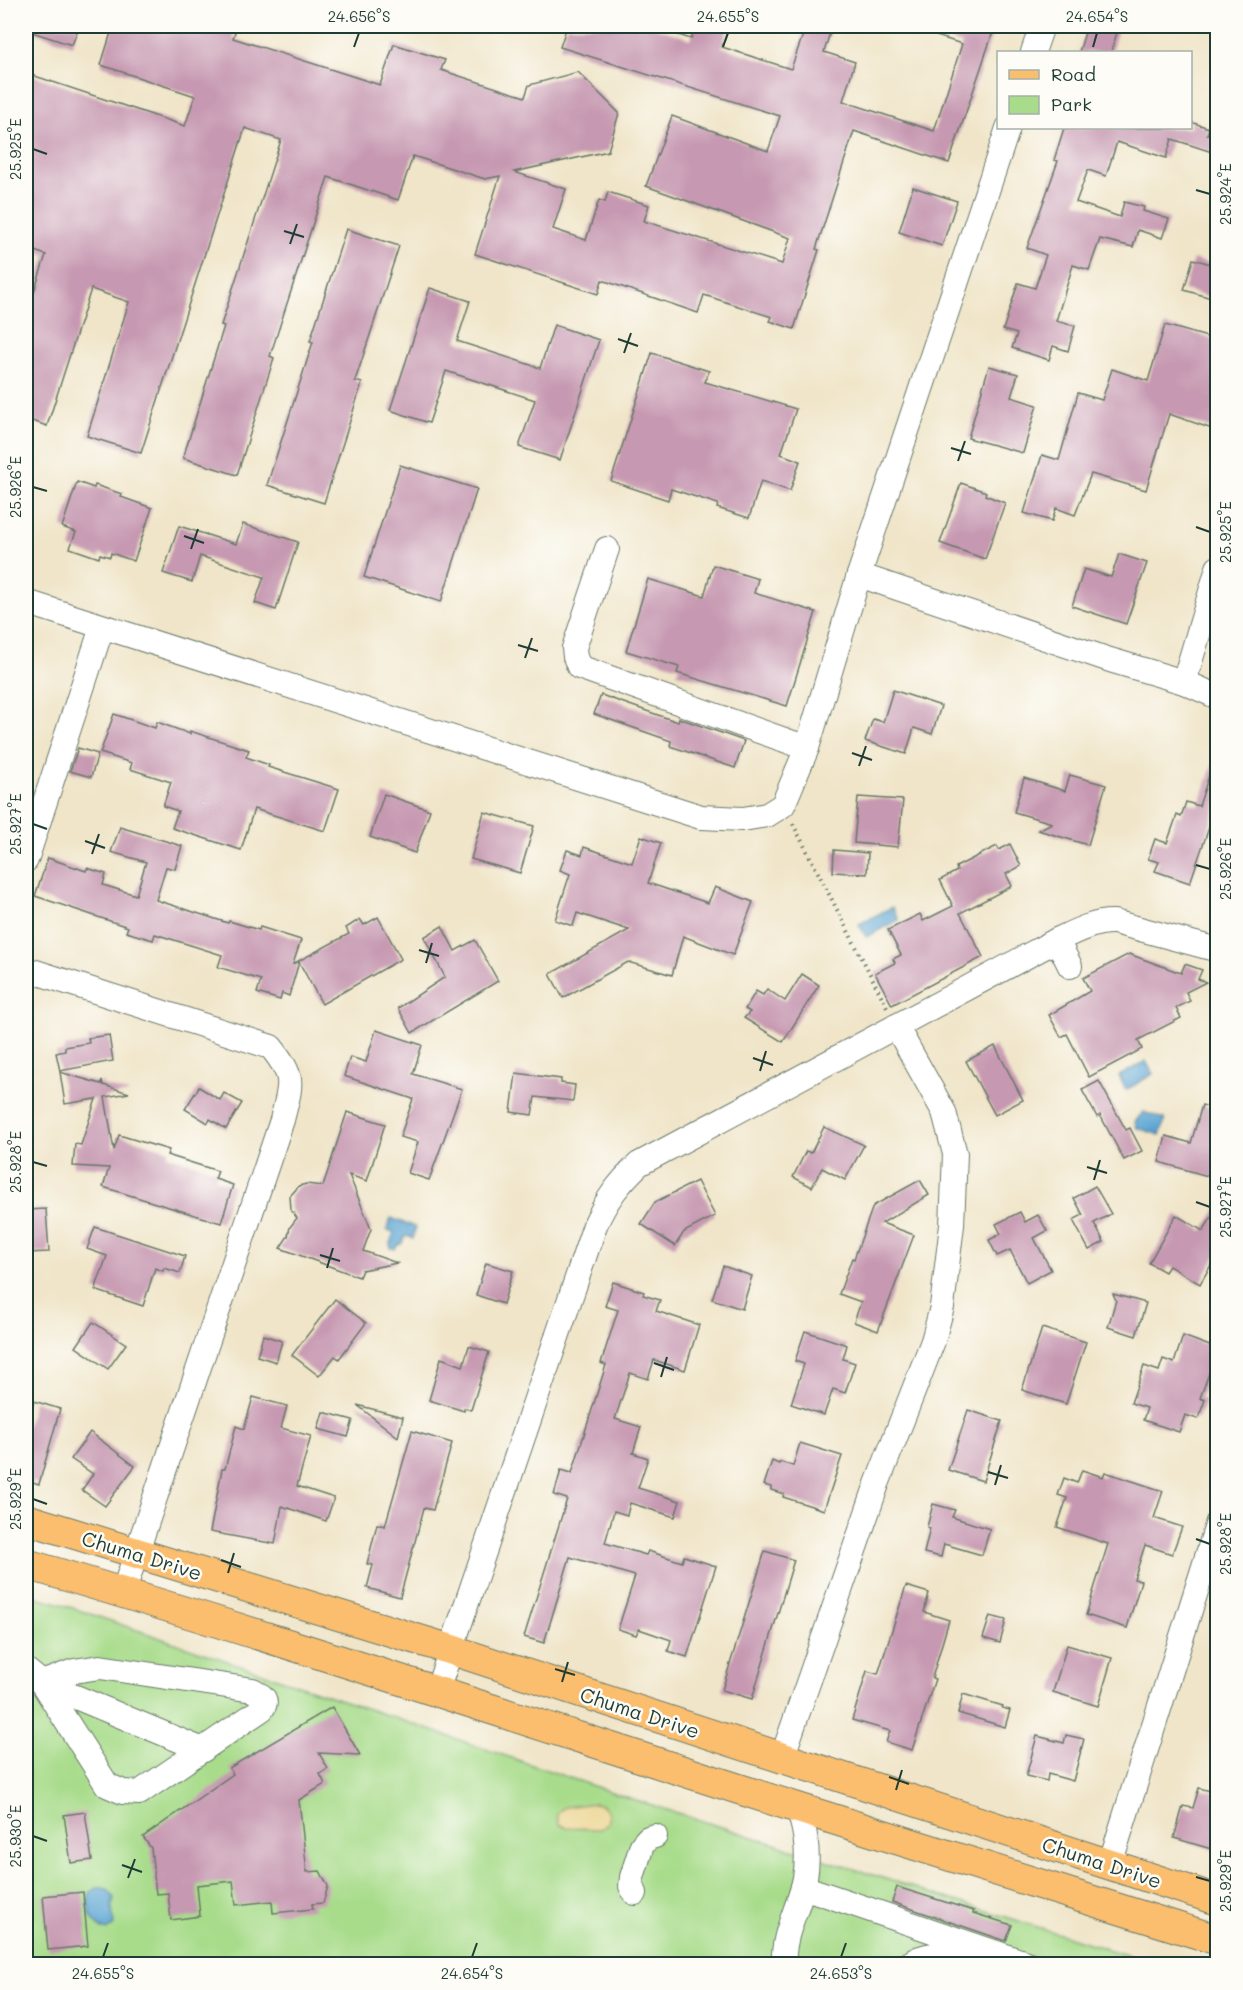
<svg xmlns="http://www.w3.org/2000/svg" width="1243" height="1990" font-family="Mali,sans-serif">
<rect width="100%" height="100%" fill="#fdfcf7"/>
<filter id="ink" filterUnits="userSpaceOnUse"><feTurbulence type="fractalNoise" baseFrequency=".0167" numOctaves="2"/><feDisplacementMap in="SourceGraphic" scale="12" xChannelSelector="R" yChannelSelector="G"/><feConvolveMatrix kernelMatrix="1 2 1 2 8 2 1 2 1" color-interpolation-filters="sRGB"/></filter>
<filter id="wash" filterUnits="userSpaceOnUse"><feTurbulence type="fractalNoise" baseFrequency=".008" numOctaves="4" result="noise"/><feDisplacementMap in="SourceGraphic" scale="24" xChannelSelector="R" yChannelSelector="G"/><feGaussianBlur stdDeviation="1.35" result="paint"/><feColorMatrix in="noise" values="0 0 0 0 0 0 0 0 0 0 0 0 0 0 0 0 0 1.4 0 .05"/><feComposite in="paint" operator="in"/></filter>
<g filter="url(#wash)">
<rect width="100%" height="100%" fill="#f0e5c9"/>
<polygon fill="#a8dc8b" stroke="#648c60" stroke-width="1.5" points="26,1594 58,1603 620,1795 1155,1964 26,1964"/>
<path fill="#eeda9e" stroke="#868c69" stroke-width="1.5" d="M595 1803C606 1805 609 1811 608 1822L601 1829 566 1828 559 1824 557 1816 558 1812 565 1807Z"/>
<g fill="#5ba5d3" stroke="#3d7184" stroke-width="1.5">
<polygon points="892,907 899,920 866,937 859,924"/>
<polygon points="1146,1061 1153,1074 1126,1090 1119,1076"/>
<polygon points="1143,1112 1165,1119 1160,1135 1137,1128 1135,1122"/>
<polygon points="391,1218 416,1227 413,1238 405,1236 402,1244 399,1244 395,1249 391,1248 390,1244 394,1232 387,1230"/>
<path d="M98 1887 108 1889 114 1898 112 1908 114 1925 108 1931C93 1928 84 1907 90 1893Z"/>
</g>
<g id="blocks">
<g fill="#c698b1">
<polygon points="26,26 79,26 72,45 26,30"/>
<polygon points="113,26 237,26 233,38 380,85 394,44 445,60 441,70 525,97 529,85 578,72 619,113 608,151 514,172 566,189 553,229 586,240 599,200 605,202 608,192 649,205 644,221 782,264 790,238 646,186 672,116 768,151 780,116 560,47 567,26 650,26 691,39 695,26 729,26 722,47 791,69 806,26 832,26 824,52 855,62 843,101 934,131 962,44 914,29 915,26 995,26 949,163 854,131 816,249 819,250 794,329 770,321 772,317 704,295 698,313 602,280 598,294 475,254 500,176 485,179 413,156 398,200 328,177 270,356 274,358 237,475 183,458 224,326 221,325 281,140 245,128 141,453 87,436 129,302 91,289 47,426 26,419 26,290 34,292 46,255 26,248 26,73 185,126 195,96 101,65"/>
<polygon points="1087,26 1119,26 1111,52 1079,52"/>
<polygon points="1191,122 1209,128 1207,134 1218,137 1218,154 1172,139 1166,158 1117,142 1106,176 1088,170 1076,202 1120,217 1124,202 1144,207 1143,211 1169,219 1162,238 1138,230 1133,247 1100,239 1089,270 1073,265 1056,321 1075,326 1068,351 1053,346 1049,360 1012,348 1017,334 1003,330 1018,283 1035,288 1046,255 1027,248 1058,161 1054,160 1064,128 1191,128"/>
<polygon points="913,187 957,201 942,246 899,232"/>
<polygon points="346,229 399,246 355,381 362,383 324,503 267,485 313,342 310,341"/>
<polygon points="1193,259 1218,266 1218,300 1184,290"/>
<polygon points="430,288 470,301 457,341 540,368 554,325 599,340 560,460 519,447 535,400 446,371 429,423 390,410"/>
<polygon points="1165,325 1218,340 1218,431 1169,414 1146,490 1091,474 1075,515 1056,508 1052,521 1024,513 1042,455 1059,460 1078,393 1102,400 1112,369 1148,381"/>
<polygon points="652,353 709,371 705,382 796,409 781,454 800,461 790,491 761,481 749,518 717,508 718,504 671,489 668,500 611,481"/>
<polygon points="989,366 1018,374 1011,397 1037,405 1023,453 968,438"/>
<polygon points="400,465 477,489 441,602 364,577"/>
<polygon points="77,482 94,488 95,485 122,494 121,497 152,508 134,561 111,553 110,557 100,554 99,558 70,548 76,532 62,527"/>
<polygon points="961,483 986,492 985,495 1005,503 985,559 940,543"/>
<polygon points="243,524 298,542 276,610 255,603 264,577 200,556 192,582 163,573 179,526 236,544"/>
<polygon points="1119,554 1147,563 1126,624 1072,606 1084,569 1111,577"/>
<polygon points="713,565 758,579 754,593 816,612 787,706 677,673 679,667 626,651 648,579 704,596"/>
<polygon points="893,690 941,706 932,734 914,728 906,754 865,741 873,719 883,722"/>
<polygon points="601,695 678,722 679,718 744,741 735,768 670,746 671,741 594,714"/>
<polygon points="114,714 155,728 157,722 190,734 190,731 249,750 246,757 269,765 268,767 339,789 325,831 254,809 241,850 172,828 178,811 163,806 171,782 130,769 132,763 100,753"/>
<polygon points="78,748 98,754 91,777 70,771"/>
<polygon points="1214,760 1218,760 1218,801 1190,883 1155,871 1159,862 1148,859 1155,839 1167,843 1177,815 1181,817 1186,802 1199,806"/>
<polygon points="1070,775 1106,785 1088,845 1038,830 1052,823 1014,812 1024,778 1065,791"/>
<polygon points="384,794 430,810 415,853 370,837"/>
<polygon points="858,797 903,800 898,847 854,843"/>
<polygon points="484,812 534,826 520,873 471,859"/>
<polygon points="120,827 182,846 175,869 166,867 156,900 228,923 229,921 259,930 260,927 301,940 293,964 349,934 346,928 360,919 364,925 378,917 401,959 322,1004 299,962 289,996 282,993 280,1000 257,993 261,980 218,967 222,955 155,934 153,940 126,932 128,927 35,896 48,858 86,871 87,868 106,874 103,885 136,895 146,862 111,852"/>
<polygon points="641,836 661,843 648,883 708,903 715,887 753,902 733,955 683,936 672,975 628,962 563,998 550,974 629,930 577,913 573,926 555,920 570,874 560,870 567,850 582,855 584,847 632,863"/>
<polygon points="1010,844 1021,866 1006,874 1012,886 960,913 983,957 892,1005 875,973 895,963 893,959 901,955 888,930 920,914 923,921 953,906 940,880 957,871 956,867 997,846 999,850"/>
<polygon points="834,850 868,853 867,874 833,872"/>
<polygon points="442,926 455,951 475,940 498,981 412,1033 398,1008 445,977 424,937"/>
<polygon points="1129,954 1181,973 1185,964 1202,970 1198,979 1206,982 1186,992 1190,1001 1176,1008 1181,1018 1138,1040 1142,1049 1089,1077 1067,1034 1061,1037 1049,1015 1090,991 1083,978"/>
<polygon points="802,974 819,985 783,1042 744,1018 750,1012 745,1009 756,991 763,995 767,989 785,1001"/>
<polygon points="376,1030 422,1045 413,1074 462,1089 429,1180 408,1173 418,1142 400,1137 413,1099 344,1076 350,1057 366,1062"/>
<polygon points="109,1035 113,1061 60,1071 56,1053 65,1051 65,1047 89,1043 88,1038"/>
<polygon points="995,1046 1023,1100 995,1115 966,1061"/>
<polygon points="60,1072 101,1084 102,1080 103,1085 129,1093 105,1097 114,1150 119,1135 169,1150 167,1155 218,1171 215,1179 233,1185 221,1223 103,1187 109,1168 73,1166 75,1144 81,1145 96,1099 65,1104"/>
<polygon points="516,1073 561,1079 561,1083 575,1085 573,1101 535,1097 532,1115 511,1112"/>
<polygon points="1099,1081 1126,1130 1130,1128 1142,1151 1124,1160 1100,1115 1097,1117 1082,1090"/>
<polygon points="199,1087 220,1100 224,1093 242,1103 226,1129 210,1119 208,1123 185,1109"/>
<polygon points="1202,1105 1218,1110 1218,1179 1159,1162 1166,1136 1191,1143"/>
<polygon points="347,1112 385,1124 367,1181 349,1175 371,1229 363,1251 397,1263 362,1270 359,1277 280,1248 288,1236 290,1227 297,1218 291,1210 290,1196 299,1186 306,1184 323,1186"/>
<polygon points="824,1127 864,1145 845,1180 822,1168 812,1187 793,1177 806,1151 811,1153"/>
<polygon points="920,1180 929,1195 882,1223 914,1235 878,1331 854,1322 861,1302 839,1294 852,1258 854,1259 873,1206"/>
<polygon points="697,1181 715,1216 684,1232 675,1246 641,1224 655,1202"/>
<polygon points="1095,1186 1111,1214 1094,1223 1104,1242 1089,1250 1073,1220 1083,1215 1074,1198"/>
<polygon points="1218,1207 1218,1253 1200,1284 1169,1266 1165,1272 1149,1263 1176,1215 1203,1231"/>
<polygon points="46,1209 49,1252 26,1253 26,1210"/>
<polygon points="1020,1212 1025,1222 1038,1215 1047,1231 1034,1238 1051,1270 1027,1283 1010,1250 997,1256 989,1240 1001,1234 996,1224"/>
<polygon points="95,1227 185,1256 180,1273 164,1268 163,1271 155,1268 143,1306 95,1290 107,1256 87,1249"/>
<polygon points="486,1263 513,1271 503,1304 476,1295"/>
<polygon points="723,1266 752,1276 742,1309 712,1299"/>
<polygon points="613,1282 644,1292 643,1295 660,1300 656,1311 699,1325 685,1370 654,1360 648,1379 630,1373 615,1419 641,1427 633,1453 648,1458 638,1488 680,1501 675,1517 630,1503 627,1515 614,1511 605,1543 646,1555 648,1551 682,1562 684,1556 716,1566 687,1657 668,1651 671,1640 639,1629 636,1635 618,1629 635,1576 570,1557 544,1643 524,1637 567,1499 554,1495 561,1470 572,1473 606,1365 601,1363 618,1310 605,1306"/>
<polygon points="1113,1294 1146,1303 1136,1336 1108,1327 1116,1300"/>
<polygon points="335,1299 366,1323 339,1359 335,1356 319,1376 292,1355"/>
<polygon points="93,1322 126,1344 108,1369 76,1347"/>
<polygon points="1042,1328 1086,1342 1066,1404 1022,1390"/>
<polygon points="805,1331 847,1345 843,1359 855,1363 845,1393 833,1389 824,1415 791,1404 804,1364 795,1361"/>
<polygon points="263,1335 282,1341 276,1362 257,1356"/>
<polygon points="1183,1336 1218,1349 1200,1398 1205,1400 1198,1419 1185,1415 1179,1432 1143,1420 1147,1408 1131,1403 1144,1366 1159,1371 1163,1359 1174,1363"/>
<polygon points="469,1346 489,1352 471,1410 464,1408 464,1411 429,1400 441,1358 463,1366"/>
<polygon points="253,1397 287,1406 281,1428 311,1436 297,1486 334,1498 326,1521 282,1506 275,1544 210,1532 222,1469 225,1469 236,1426 244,1429"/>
<polygon points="34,1401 60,1409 39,1484 26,1480 26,1430"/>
<polygon points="357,1405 403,1417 398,1437"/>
<polygon points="968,1410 1002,1421 983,1481 948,1470"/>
<polygon points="323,1412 353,1420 348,1437 318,1429"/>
<polygon points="412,1431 452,1443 433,1510 424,1508 400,1597 367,1588 373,1565 367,1564 377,1524 385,1526"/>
<polygon points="90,1432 135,1466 105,1506 82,1490 93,1474 71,1459"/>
<polygon points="800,1443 842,1456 824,1510 783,1497 784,1494 771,1490 771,1487 764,1485 772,1461 779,1464 780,1462 793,1466"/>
<polygon points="1082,1470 1103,1477 1105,1472 1163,1491 1154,1518 1182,1527 1172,1554 1145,1545 1134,1579 1141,1581 1127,1628 1086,1615 1108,1544 1057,1527 1067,1498 1058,1495 1064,1478 1077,1483"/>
<polygon points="933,1504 955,1510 952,1517 990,1529 982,1555 944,1544 941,1557 924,1553 930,1528 927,1527"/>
<polygon points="765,1551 794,1560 752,1699 722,1690"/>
<polygon points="906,1586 929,1593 924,1612 949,1620 932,1678 935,1679 912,1750 886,1742 890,1731 852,1720 867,1671 878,1674"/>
<polygon points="990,1616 1006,1620 1000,1643 983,1638"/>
<polygon points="1067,1645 1112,1658 1098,1706 1053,1692"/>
<polygon points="963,1694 1003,1706 1002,1708 1010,1710 1005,1727 958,1713"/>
<polygon points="332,1707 360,1755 319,1753 328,1769 320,1774 325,1784 299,1800 307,1872 320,1871 328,1886 323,1903 312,1904 313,1909 273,1913 272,1901 236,1905 233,1881 197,1885 200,1916 171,1920 168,1893 156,1894 151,1848 143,1837 233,1774 229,1768"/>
<polygon points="1066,1735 1084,1739 1073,1781 1048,1774 1047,1781 1026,1776 1037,1736 1064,1743"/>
<polygon points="1199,1788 1218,1793 1218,1851 1174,1838 1183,1806 1193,1808"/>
<polygon points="85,1812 92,1860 71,1863 64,1815"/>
<polygon points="897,1887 974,1911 973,1913 1012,1925 1006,1941 892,1902"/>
<polygon points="83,1892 88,1946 48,1950 43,1896"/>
</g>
</g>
</g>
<g filter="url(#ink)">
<use href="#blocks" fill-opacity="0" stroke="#687868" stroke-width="1.5"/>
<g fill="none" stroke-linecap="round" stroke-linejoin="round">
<g stroke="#687868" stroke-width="26">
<g id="minor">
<polyline points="1033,52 1042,26"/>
<polyline points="607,549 574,648 575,657 579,667 807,748"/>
<polyline points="859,575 1110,660 1184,682 1218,697"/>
<polyline points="26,602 701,817 743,819 767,815 783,805 807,748 859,575 1008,128"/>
<polyline points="1184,682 1218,568"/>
<polyline points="26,860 102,627"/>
<polyline points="1057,940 1070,966"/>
<path d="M26 969 271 1047C296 1078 291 1084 282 1120L123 1593"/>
<path d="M100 1667 253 1690C262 1696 269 1699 262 1709L139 1793 123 1792 107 1785 42 1683 74 1671Z"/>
<polyline points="26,1670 42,1683 203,1750"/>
<path d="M437 1691 595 1225C607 1199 618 1184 639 1164L1057 940C1074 932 1095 921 1114 922L1218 950"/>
<polyline points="782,1758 877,1484 933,1341 942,1307 952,1225 955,1154 944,1112 896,1026"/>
<polyline points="1110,1864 1218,1522"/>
<polyline points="803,1887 1029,1964"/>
<polyline points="635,1893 631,1886 632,1877 642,1845 648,1838 655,1836"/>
<path d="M784 1964C782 1937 796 1913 803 1887 810 1860 807 1834 798 1808"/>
<path d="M909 1964C927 1950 956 1954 979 1954"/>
</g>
</g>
<g stroke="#687868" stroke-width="32">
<g id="major">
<polyline points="26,1519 452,1650 1218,1900"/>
<path d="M26 1564C285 1640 541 1726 798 1808 938 1853 1078 1896 1218 1940"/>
</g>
</g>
<polyline stroke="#687868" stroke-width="4" stroke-dasharray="1.5 4.5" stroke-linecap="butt" points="793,824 887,1007"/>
<use href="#minor" stroke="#fff" stroke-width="24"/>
<use href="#major" stroke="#fbbe6e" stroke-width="30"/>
</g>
</g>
<path fill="none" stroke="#1f3d34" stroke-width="2" d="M354 47 359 33M723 47 728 33M1093 47 1097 33M33 149 47 154M1196 190 1210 194M284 231 304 237M290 244 297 224M618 339 638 346M624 353 631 333M951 448 971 454M958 461 965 441M33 487 47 491M1196 527 1210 532M184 536 204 543M191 549 198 529M518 645 538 651M525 658 532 638M852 753 872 760M859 766 866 746M33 824 47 829M85 841 105 848M92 854 99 834M1196 865 1210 869M419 950 439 956M426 963 432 943M753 1058 773 1065M760 1071 766 1051M33 1162 47 1166M1087 1167 1107 1173M1094 1180 1100 1160M1196 1202 1210 1207M320 1255 340 1261M327 1268 333 1248M654 1363 674 1370M661 1377 667 1357M988 1472 1008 1478M995 1485 1001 1465M33 1499 47 1504M1196 1539 1210 1544M221 1560 241 1567M228 1573 234 1553M555 1669 575 1675M562 1682 568 1662M889 1777 909 1784M896 1790 902 1770M33 1836 47 1841M122 1865 142 1872M1196 1877 1210 1881M128 1878 135 1859M103 1957 108 1943M472 1957 477 1943M841 1957 846 1943"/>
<g text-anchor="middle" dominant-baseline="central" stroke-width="5" stroke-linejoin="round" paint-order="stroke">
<g font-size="20" fill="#1f3d34" stroke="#fdfcf7">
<text transform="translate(142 1555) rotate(17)">Chuma Drive</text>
<text transform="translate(640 1712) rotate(18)">Chuma Drive</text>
<text transform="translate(1102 1862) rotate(18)">Chuma Drive</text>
</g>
</g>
<rect width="1243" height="1990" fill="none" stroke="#fdfcf7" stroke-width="66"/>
<rect x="997" y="51" width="195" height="78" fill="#fdfcf7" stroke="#a4b0a9" stroke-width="1.5"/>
<rect x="1009" y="70" width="30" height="9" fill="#fbbe6e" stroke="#a4b0a9" stroke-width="1.5"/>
<text x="1051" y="81" font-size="18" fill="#1f3d34">Road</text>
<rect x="1009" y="96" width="30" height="18" fill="#a8dc8b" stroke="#a4b0a9" stroke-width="1.5"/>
<text x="1051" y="111" font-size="18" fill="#1f3d34">Park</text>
<rect x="33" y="33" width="1177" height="1924" fill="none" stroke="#1f3d34" stroke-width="2"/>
<g font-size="15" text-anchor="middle" fill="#1f3d34">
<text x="359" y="22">24.656°S</text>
<text x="728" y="22">24.655°S</text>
<text x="1097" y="22">24.654°S</text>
<text transform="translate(16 149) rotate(-90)" y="5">25.925°E</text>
<text transform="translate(1226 194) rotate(-90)" y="5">25.924°E</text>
<text transform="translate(16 487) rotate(-90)" y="5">25.926°E</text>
<text transform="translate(1226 532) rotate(-90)" y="5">25.925°E</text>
<text transform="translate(16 824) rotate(-90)" y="5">25.927°E</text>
<text transform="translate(1226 869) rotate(-90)" y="5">25.926°E</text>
<text transform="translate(16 1162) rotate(-90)" y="5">25.928°E</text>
<text transform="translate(1226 1207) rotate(-90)" y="5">25.927°E</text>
<text transform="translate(16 1499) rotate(-90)" y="5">25.929°E</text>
<text transform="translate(1226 1544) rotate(-90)" y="5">25.928°E</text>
<text transform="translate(16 1836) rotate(-90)" y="5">25.930°E</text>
<text transform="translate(1226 1881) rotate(-90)" y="5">25.929°E</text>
<text x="103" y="1979">24.655°S</text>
<text x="472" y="1979">24.654°S</text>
<text x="841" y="1979">24.653°S</text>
</g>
</svg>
